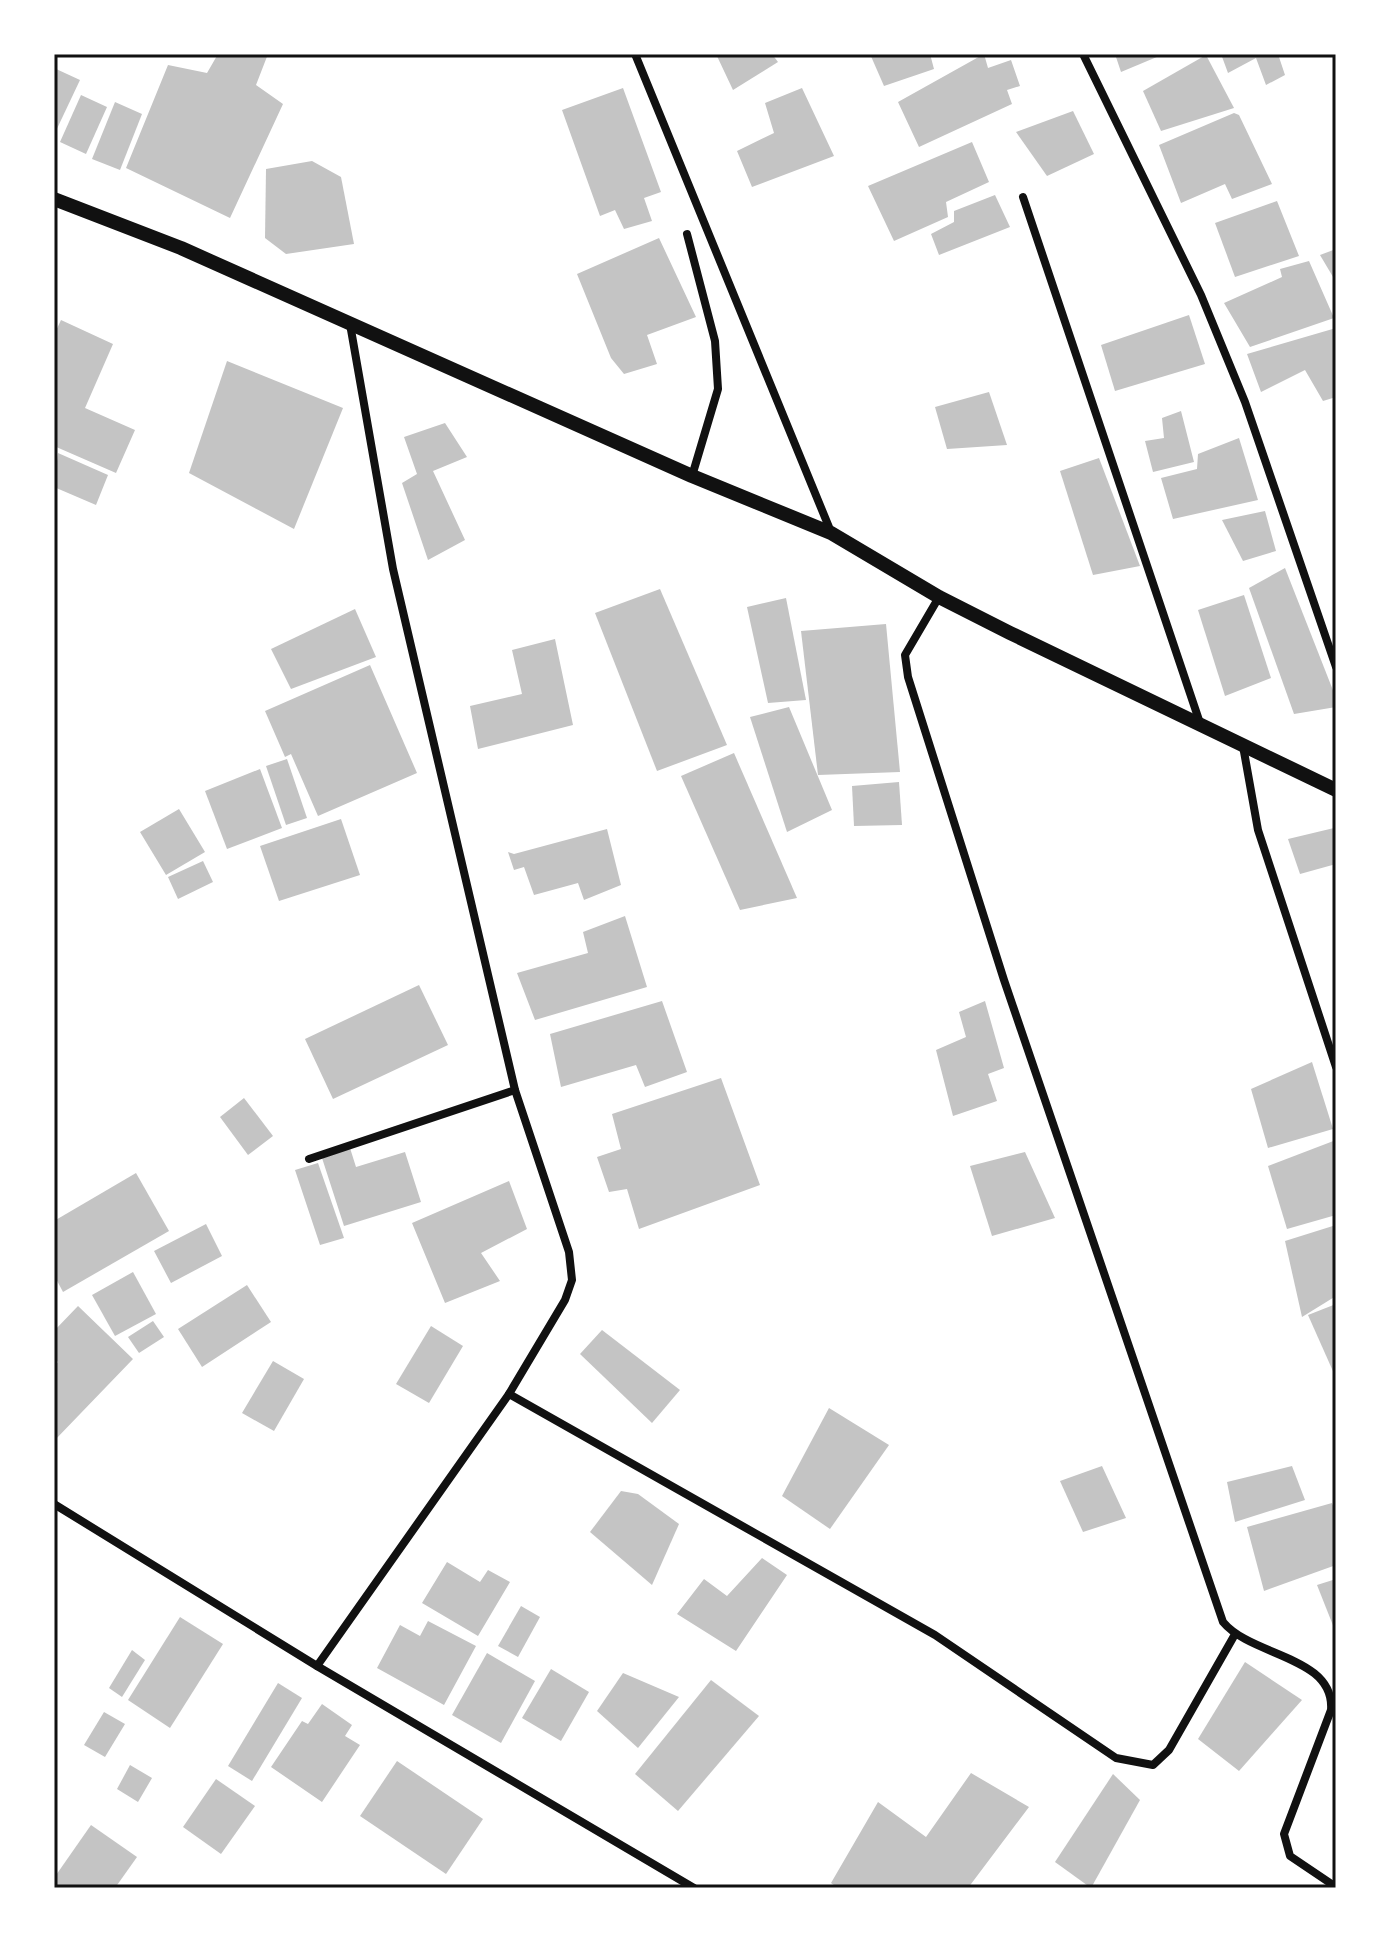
<svg xmlns="http://www.w3.org/2000/svg" width="1390" height="1942" font-family="Montserrat,sans-serif">
<rect width="100%" height="100%" fill="#fff"/>
<g fill="#c4c4c4">
<polygon points="218,54 268,54 256,85 283,104 230,218 126,168 168,65 207,73"/>
<polygon points="716,54 772,54 778,62 733,90"/>
<polygon points="870,54 930,54 934,69 884,86"/>
<polygon points="984,54 988,68 1011,60 1020,86 1007,90 1012,104 919,147 898,102"/>
<polygon points="1115,54 1164,54 1121,72"/>
<polygon points="1221,54 1278,54 1285,75 1266,85 1256,58 1228,73"/>
<polygon points="1206,55 1234,108 1161,131 1143,91"/>
<polygon points="54,68 80,80 54,135"/>
<polygon points="623,88 661,192 644,198 652,221 624,229 615,210 600,216 562,110"/>
<polygon points="802,88 834,156 752,187 737,151 774,133 765,103"/>
<polygon points="81,95 107,107 86,154 60,142"/>
<polygon points="115,102 142,114 120,170 92,159"/>
<polygon points="1073,111 1094,154 1047,176 1016,132"/>
<polygon points="1234,113 1239,115 1272,184 1232,199 1225,184 1181,203 1159,145"/>
<polygon points="972,142 989,182 946,202 948,217 894,241 868,186"/>
<polygon points="312,161 341,177 354,244 286,254 265,238 266,169"/>
<polygon points="995,195 1010,227 939,255 931,234 954,222 954,211"/>
<polygon points="1277,201 1299,256 1235,277 1215,223"/>
<polygon points="659,238 696,317 647,335 657,364 624,374 611,358 577,274"/>
<polygon points="1336,249 1336,282 1320,255"/>
<polygon points="1309,261 1334,318 1250,347 1224,303 1282,277 1280,269"/>
<polygon points="1189,315 1205,364 1115,391 1101,345"/>
<polygon points="61,320 113,344 85,408 135,430 116,473 54,446 54,335"/>
<polygon points="1336,328 1336,397 1323,401 1305,370 1261,392 1247,354"/>
<polygon points="227,361 343,408 294,529 189,473"/>
<polygon points="989,392 1007,445 947,449 935,407"/>
<polygon points="1181,411 1194,462 1153,472 1145,441 1164,438 1162,418"/>
<polygon points="445,423 467,457 433,471 465,540 428,560 402,483 417,474 404,437"/>
<polygon points="1239,438 1258,500 1173,519 1161,478 1197,469 1198,454"/>
<polygon points="58,453 108,475 96,505 54,487"/>
<polygon points="1099,458 1140,566 1093,575 1060,471"/>
<polygon points="1265,511 1276,551 1243,561 1222,520"/>
<polygon points="1285,568 1336,698 1336,707 1294,714 1249,588"/>
<polygon points="660,589 727,745 657,771 595,613"/>
<polygon points="1244,595 1271,678 1225,696 1198,610"/>
<polygon points="786,598 806,700 768,703 747,607"/>
<polygon points="355,609 376,657 291,689 271,649"/>
<polygon points="886,624 900,772 818,775 801,631"/>
<polygon points="555,639 573,725 478,749 470,706 522,694 512,650"/>
<polygon points="370,665 417,773 318,816 291,754 285,757 265,711"/>
<polygon points="789,707 832,810 787,832 750,717"/>
<polygon points="734,753 797,898 740,910 681,776"/>
<polygon points="287,759 307,818 286,825 266,766"/>
<polygon points="260,769 282,828 227,849 205,791"/>
<polygon points="899,782 902,825 854,826 852,786"/>
<polygon points="179,809 205,852 166,875 140,832"/>
<polygon points="341,819 360,875 279,901 260,846"/>
<polygon points="1334,828 1336,864 1300,874 1288,839"/>
<polygon points="607,829 621,885 584,900 578,883 534,895 524,867 514,870 508,852 514,854"/>
<polygon points="203,861 213,882 178,899 168,877"/>
<polygon points="625,916 647,987 535,1020 517,973 588,953 583,932"/>
<polygon points="419,985 448,1045 333,1099 305,1039"/>
<polygon points="662,1001 687,1072 645,1087 636,1065 561,1087 550,1034"/>
<polygon points="985,1001 1004,1068 988,1074 997,1101 953,1116 936,1050 966,1037 959,1012"/>
<polygon points="1312,1062 1333,1129 1268,1148 1251,1089"/>
<polygon points="721,1078 760,1185 639,1229 627,1189 609,1192 597,1157 621,1149 612,1114"/>
<polygon points="244,1098 273,1136 248,1155 220,1117"/>
<polygon points="1336,1140 1336,1215 1287,1229 1268,1166"/>
<polygon points="350,1148 356,1167 405,1152 421,1202 344,1226 322,1158"/>
<polygon points="1025,1152 1055,1218 992,1236 970,1166"/>
<polygon points="318,1163 344,1238 320,1245 295,1170"/>
<polygon points="136,1173 169,1231 63,1292 54,1275 54,1221"/>
<polygon points="509,1181 527,1229 481,1253 500,1281 445,1303 412,1223"/>
<polygon points="206,1224 222,1256 171,1283 154,1251"/>
<polygon points="1336,1225 1336,1296 1302,1317 1285,1241"/>
<polygon points="133,1272 156,1314 115,1336 92,1295"/>
<polygon points="247,1285 271,1322 202,1367 178,1329"/>
<polygon points="1336,1304 1336,1378 1308,1315"/>
<polygon points="78,1306 133,1359 54,1441 54,1367 58,1362 54,1358 54,1331"/>
<polygon points="153,1321 164,1337 139,1353 128,1337"/>
<polygon points="431,1326 463,1346 429,1403 396,1384"/>
<polygon points="602,1330 680,1390 652,1423 580,1354"/>
<polygon points="273,1361 304,1379 274,1431 242,1413"/>
<polygon points="829,1408 889,1445 830,1529 782,1496"/>
<polygon points="1102,1466 1126,1518 1083,1532 1060,1481"/>
<polygon points="1292,1466 1305,1500 1235,1522 1227,1482"/>
<polygon points="621,1491 638,1494 679,1524 652,1585 590,1532"/>
<polygon points="1332,1503 1336,1513 1336,1565 1264,1591 1247,1527"/>
<polygon points="762,1558 787,1575 736,1651 677,1614 704,1579 727,1596"/>
<polygon points="447,1562 480,1582 488,1570 510,1582 478,1636 422,1603"/>
<polygon points="1336,1579 1336,1633 1317,1585"/>
<polygon points="521,1606 540,1617 518,1657 498,1646"/>
<polygon points="180,1617 223,1644 170,1728 128,1700"/>
<polygon points="428,1621 476,1646 444,1705 377,1668 400,1625 420,1636"/>
<polygon points="132,1650 145,1660 122,1697 109,1688"/>
<polygon points="487,1653 535,1681 501,1743 452,1715"/>
<polygon points="1245,1662 1302,1700 1239,1771 1198,1739"/>
<polygon points="551,1669 589,1692 561,1741 522,1718"/>
<polygon points="623,1673 679,1697 638,1748 597,1711"/>
<polygon points="711,1680 759,1716 678,1811 635,1774"/>
<polygon points="278,1683 302,1698 252,1781 228,1766"/>
<polygon points="322,1704 352,1725 345,1736 360,1745 322,1802 271,1767 302,1721 308,1724"/>
<polygon points="104,1712 125,1724 105,1757 84,1745"/>
<polygon points="397,1761 483,1819 446,1874 360,1816"/>
<polygon points="130,1765 152,1778 138,1802 117,1789"/>
<polygon points="971,1773 1029,1807 968,1888 838,1888 831,1883 878,1802 926,1837"/>
<polygon points="1113,1774 1140,1800 1091,1888 1055,1862"/>
<polygon points="216,1779 255,1806 221,1854 183,1827"/>
<polygon points="91,1825 137,1857 115,1888 54,1888 54,1878"/>
</g>
<g fill="none" stroke-linecap="round" stroke-linejoin="round">
<g stroke="#111" stroke-width="8">
<polyline points="635,54 831,532"/>
<polyline points="1083,54 1201,295 1245,402 1336,667"/>
<polyline points="1023,197 1200,723"/>
<polyline points="687,234 715,341 718,389 692,476"/>
<path d="M939 597 905 655 908 677 1004 980 1223 1622C1252 1657 1335 1656 1331 1710L1284 1834 1290 1856 1336 1887"/>
<polyline points="1243,746 1258,830 1336,1067"/>
<polyline points="309,1159 515,1090"/>
<polyline points="509,1394 935,1635 1116,1758 1153,1765 1169,1750 1234,1636"/>
<polyline points="54,1504 317,1666 694,1888"/>
<polyline points="317,1666 509,1394 565,1300 572,1280 569,1252 515,1090 393,569 350,324"/>
</g>
<polyline stroke="#111" stroke-width="14" points="54,199 181,248 692,476 831,533 939,597 1010,633 1336,790"/>
</g>
<rect width="1390" height="1942" fill="none" stroke="#ffffff" stroke-width="112"/>
<rect x="56" y="56" width="1278" height="1830" fill="none" stroke="#111" stroke-width="3"/>
</svg>
